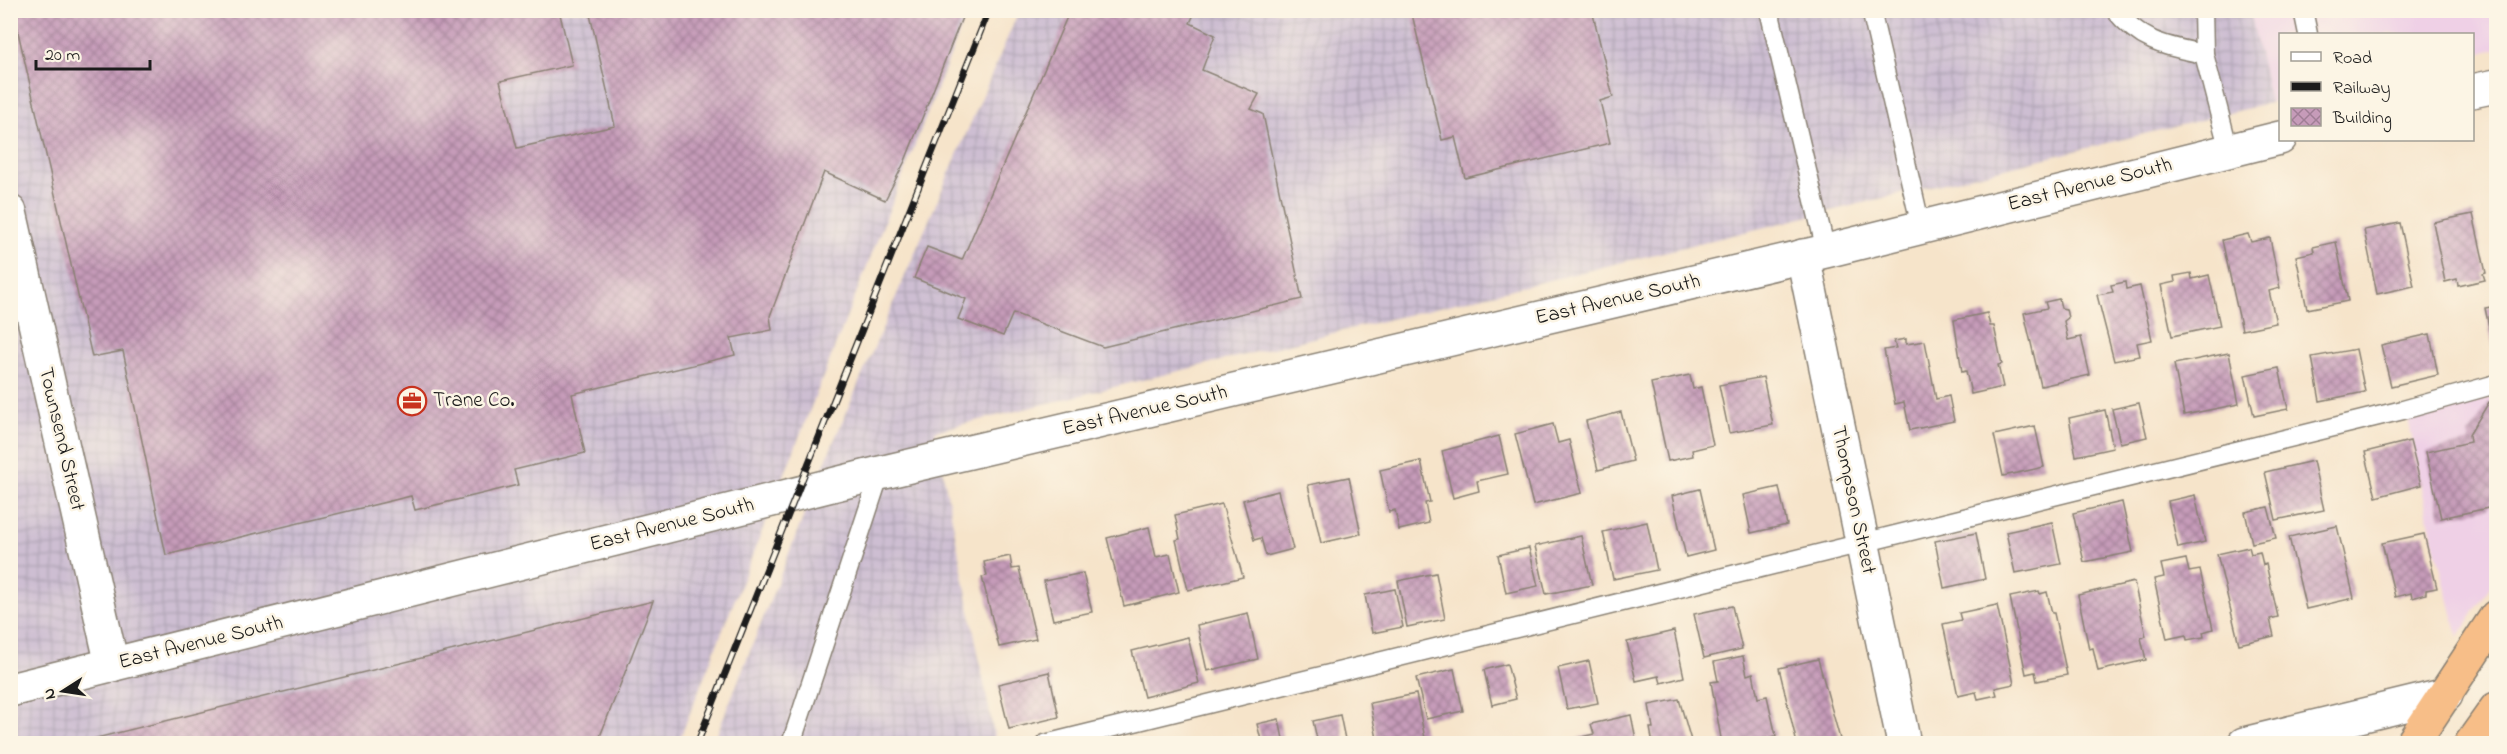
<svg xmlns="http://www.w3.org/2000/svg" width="2507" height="754" font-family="'Indie Flower',sans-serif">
<defs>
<pattern id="industrial-grid" width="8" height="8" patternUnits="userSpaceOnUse" patternTransform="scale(1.5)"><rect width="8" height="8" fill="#cdbed2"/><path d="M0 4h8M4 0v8" fill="none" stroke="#afa3b4"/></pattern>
<pattern id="building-cross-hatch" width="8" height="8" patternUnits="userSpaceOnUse" patternTransform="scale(1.5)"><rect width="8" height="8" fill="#c69bb9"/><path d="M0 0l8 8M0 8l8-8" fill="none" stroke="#a07e96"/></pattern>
</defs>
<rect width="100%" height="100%" fill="#fcf5e5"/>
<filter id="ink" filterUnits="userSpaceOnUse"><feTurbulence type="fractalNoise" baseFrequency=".0167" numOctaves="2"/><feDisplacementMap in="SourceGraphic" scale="12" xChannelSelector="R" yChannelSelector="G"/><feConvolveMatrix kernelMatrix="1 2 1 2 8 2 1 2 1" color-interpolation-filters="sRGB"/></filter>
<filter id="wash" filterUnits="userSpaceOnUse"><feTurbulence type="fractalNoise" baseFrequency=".008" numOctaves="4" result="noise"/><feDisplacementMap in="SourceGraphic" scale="24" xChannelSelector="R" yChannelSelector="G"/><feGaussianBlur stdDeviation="1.35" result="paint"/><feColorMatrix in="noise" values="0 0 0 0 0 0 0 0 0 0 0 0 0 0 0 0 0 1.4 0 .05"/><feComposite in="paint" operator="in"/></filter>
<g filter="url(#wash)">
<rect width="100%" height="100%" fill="#f6e4ca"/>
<g fill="#efd0e6">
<polygon points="2250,11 2496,11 2496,49 2473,55 2472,34 2280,34 2280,101 2270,103"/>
<polygon points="2496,396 2496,577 2458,637 2428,518 2408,418"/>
</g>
<g fill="url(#industrial-grid)">
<polygon points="10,11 968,11 678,743 11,743"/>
<polygon points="1019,11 2250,11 2270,103 935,431 995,740 982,744 713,744 830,450"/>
</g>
<g id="blocks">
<g fill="url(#building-cross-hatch)">
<polygon points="13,10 559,10 572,65 500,81 517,148 615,126 589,10 965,10 905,161 885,200 824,172 770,316 772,330 731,338 735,355 572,394 585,453 514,470 518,485 415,510 411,496 166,555 123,351 92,357"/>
<polygon points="1070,10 1196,10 1190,23 1215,35 1202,70 1259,94 1251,109 1263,114 1302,299 1103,347 1013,313 1003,336 958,319 966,299 914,278 927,247 962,260"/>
<polygon points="1411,10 1592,10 1613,97 1600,101 1610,143 1465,178 1455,137 1442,140"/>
<polygon points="2473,214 2486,273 2483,274 2485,280 2458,286 2457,279 2445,282 2433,222"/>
<polygon points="2400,223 2414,286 2377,294 2364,230"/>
<polygon points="2248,234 2251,242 2270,238 2280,288 2269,291 2276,323 2242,330 2222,240"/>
<polygon points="2336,242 2348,301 2307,309 2296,256 2314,252 2313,247"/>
<polygon points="2191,273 2192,279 2209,275 2220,326 2172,336 2161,285 2175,282 2174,276"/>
<polygon points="2125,282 2126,289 2140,286 2152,340 2137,343 2140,356 2114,361 2097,295 2113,292 2111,285"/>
<polygon points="2059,299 2061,308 2066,309 2068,318 2064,321 2068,340 2081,337 2090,375 2041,386 2024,313 2047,308 2045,302"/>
<polygon points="2496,306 2496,345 2493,346 2485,308"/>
<polygon points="1987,313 1990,326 1994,326 2002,364 1998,365 2003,387 1971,394 1966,371 1962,372 1954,320"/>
<polygon points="2430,334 2438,375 2391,386 2381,345"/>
<polygon points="1906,339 1906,344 1925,341 1936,399 1949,396 1954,421 1910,430 1904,402 1895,404 1884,350 1896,348 1894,341"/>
<polygon points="2356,349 2365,392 2320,401 2312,357"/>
<polygon points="2229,353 2239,404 2184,415 2174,364"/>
<polygon points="2279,368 2288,409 2254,416 2245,375"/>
<polygon points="1690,375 1693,389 1701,387 1713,445 1692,450 1693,456 1668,461 1651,383"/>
<polygon points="1763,377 1773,425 1729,433 1719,385"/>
<polygon points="2489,402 2496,407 2496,494 2488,508 2441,518 2426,452 2470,442 2469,435"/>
<polygon points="2139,403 2147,437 2120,443 2112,409"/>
<polygon points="2105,410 2113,448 2076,456 2069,418"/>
<polygon points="1621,412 1633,461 1598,470 1586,421"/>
<polygon points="1553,424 1558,443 1569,440 1582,493 1533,505 1515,434"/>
<polygon points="2035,426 2044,467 2003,476 1994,435"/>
<polygon points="1499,436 1508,474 1477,481 1479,491 1453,498 1442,451"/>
<polygon points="2410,441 2421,485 2376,497 2365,452"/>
<polygon points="1421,461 1430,502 1425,503 1429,523 1399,530 1395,510 1389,512 1380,470"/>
<polygon points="2313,461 2324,510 2276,520 2265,472"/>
<polygon points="1349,477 1361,534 1321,543 1308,485"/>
<polygon points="1779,487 1787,525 1751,533 1743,495"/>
<polygon points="1700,489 1714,550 1686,557 1672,496"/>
<polygon points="1278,491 1293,549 1266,556 1261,538 1254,540 1243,500"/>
<polygon points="2195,495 2205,542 2178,548 2168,501"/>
<polygon points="2122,502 2133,552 2084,562 2073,513"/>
<polygon points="1222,504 1243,577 1188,590 1176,540 1180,539 1175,515"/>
<polygon points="2268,507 2276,538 2252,543 2245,512"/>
<polygon points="1647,522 1657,570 1613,579 1603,532"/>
<polygon points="2052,522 2061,564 2015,573 2006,532"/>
<polygon points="2337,526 2354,598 2306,609 2289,537"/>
<polygon points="1149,527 1156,557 1170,554 1179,592 1124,606 1107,538"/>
<polygon points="1976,533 1985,579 1944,588 1935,541"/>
<polygon points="2424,534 2437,588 2426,590 2426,594 2412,598 2411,593 2395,597 2382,543"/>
<polygon points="1581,536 1592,585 1546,594 1535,546"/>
<polygon points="2249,547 2251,554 2260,552 2263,565 2266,564 2278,617 2270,619 2274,636 2239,644 2217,554"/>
<polygon points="1529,548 1538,586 1506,593 1498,555"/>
<polygon points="1010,556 1012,569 1019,568 1036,639 999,647 982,577 987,576 984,562"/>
<polygon points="2186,559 2189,572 2200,570 2213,629 2203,632 2204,637 2187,640 2186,635 2167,639 2154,579 2164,577 2161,564"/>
<polygon points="1083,573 1092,612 1053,620 1044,581"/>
<polygon points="1436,573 1445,619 1407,627 1398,581"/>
<polygon points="2134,582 2146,636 2141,638 2146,660 2098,671 2093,648 2089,649 2078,595"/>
<polygon points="1395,589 1403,627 1372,633 1365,595"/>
<polygon points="2039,591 2040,594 2047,592 2052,613 2054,613 2067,675 2037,681 2035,672 2026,674 2010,597"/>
<polygon points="653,601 597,744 76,744 76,743"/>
<polygon points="1997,605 2014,684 1995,688 1997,695 1978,699 1976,692 1958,696 1943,624 1961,620 1959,613"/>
<polygon points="1732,606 1742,649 1704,658 1694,614"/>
<polygon points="1248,613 1258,659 1207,671 1197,625"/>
<polygon points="1674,631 1684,677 1661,683 1659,676 1636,681 1627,642"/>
<polygon points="1188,637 1199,683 1144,697 1132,651"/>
<polygon points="1743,656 1747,675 1753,673 1758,698 1767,696 1776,736 1742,744 1722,744 1711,682 1718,681 1714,662"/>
<polygon points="1818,659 1840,739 1826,744 1797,744 1779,668"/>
<polygon points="1589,661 1598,703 1567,709 1558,668"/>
<polygon points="1507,664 1516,699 1492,705 1484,670"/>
<polygon points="1454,669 1463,711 1426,719 1416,678"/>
<polygon points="1049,672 1059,717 1009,729 998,684"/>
<polygon points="1416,694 1426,743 1378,744 1370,703"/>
<polygon points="1679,699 1692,744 1653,744 1650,728 1653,728 1649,705"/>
<polygon points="1340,715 1346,744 1318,744 1313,721"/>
<polygon points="1631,715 1637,744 1578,744 1577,738 1594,734 1591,724"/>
<polygon points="1279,719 1284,744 1262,744 1257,724"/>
</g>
</g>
</g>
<g filter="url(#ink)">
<use href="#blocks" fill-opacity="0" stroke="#898073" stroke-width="1.5"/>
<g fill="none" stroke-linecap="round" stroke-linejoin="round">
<g stroke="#898073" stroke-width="21">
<g id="lane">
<polyline points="1769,10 1826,251"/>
<polyline points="1871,10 1921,227"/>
<path d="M2115 10C2142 43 2165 46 2204 54"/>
<polyline points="2203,10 2204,54 2229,151"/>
<polyline points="2303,10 2308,34"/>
<polyline points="791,744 880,473"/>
<polyline points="1045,744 2403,410 2496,384"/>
</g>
</g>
<g stroke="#898073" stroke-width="36">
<g id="street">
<polyline points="2472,91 2496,86"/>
<polyline points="10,212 112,665"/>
<polyline points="1803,256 1904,744"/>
<polyline points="10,690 880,473 1826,251 2280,138"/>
<polyline points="2244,744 2446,695"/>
</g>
</g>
<g stroke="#898073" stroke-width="36">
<g id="highway">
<polyline points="2412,744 2496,617"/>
<polyline points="2471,744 2496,709"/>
</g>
</g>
<use href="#lane" stroke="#fff" stroke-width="18"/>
<use href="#street" stroke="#fff" stroke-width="33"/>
<use href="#highway" stroke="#f7be88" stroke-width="33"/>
<g stroke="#1c1c1c" stroke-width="7">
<polyline id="rail" points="697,744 989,10"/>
</g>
<use href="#rail" stroke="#fcf5e5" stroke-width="4.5" stroke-dasharray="14" stroke-linecap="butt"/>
</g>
</g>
<defs>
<g id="office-ring" transform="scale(1.5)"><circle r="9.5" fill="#fcf5e5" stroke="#c8321e" stroke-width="1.5"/><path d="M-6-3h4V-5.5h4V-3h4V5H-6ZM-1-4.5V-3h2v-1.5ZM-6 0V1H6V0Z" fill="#c8321e"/></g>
</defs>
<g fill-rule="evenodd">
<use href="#office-ring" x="412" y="401"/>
</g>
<g text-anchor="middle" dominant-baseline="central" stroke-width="5" stroke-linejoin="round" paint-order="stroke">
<g font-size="21" fill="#1c1c1c" stroke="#fcf5e5">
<text transform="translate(2090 185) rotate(-14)">East Avenue South</text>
<text transform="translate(1618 300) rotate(-13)">East Avenue South</text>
<text transform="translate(1145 411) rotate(-13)">East Avenue South</text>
<text transform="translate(61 439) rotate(77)">Townsend Street</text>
<text transform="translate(1853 500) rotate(78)">Thompson Street</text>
<text transform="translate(672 525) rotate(-14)">East Avenue South</text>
<text transform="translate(201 643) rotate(-14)">East Avenue South</text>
</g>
<g font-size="21" fill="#1c1c1c" stroke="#fcf5e5" text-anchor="start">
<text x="433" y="401">Trane Co.</text>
</g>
</g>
<rect width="2507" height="754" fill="none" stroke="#fcf5e5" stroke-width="36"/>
<rect x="2279" y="33" width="195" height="108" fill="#fcf5e5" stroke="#a29e95" stroke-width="1.5"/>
<rect x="2291" y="52" width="30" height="9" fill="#ffffff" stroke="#a29e95" stroke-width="1.5"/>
<text x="2333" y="63" font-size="18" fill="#1c1c1c">Road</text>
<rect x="2291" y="82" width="30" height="9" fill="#1c1c1c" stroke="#a29e95" stroke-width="1.5"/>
<text x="2333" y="93" font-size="18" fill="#1c1c1c">Railway</text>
<rect x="2291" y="108" width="30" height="18" fill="url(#building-cross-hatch)" stroke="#a29e95" stroke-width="1.5"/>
<text x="2333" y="123" font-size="18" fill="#1c1c1c">Building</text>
<g transform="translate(63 691) rotate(258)" stroke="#fcf5e5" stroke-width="4.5" paint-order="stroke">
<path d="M0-4.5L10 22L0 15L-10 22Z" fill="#1c1c1c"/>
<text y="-9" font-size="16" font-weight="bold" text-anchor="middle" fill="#1c1c1c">N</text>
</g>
<path d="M36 60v9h114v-9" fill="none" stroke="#1c1c1c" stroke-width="3"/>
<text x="45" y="60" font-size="18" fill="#1c1c1c" stroke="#fcf5e5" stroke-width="4.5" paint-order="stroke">20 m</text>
</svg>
